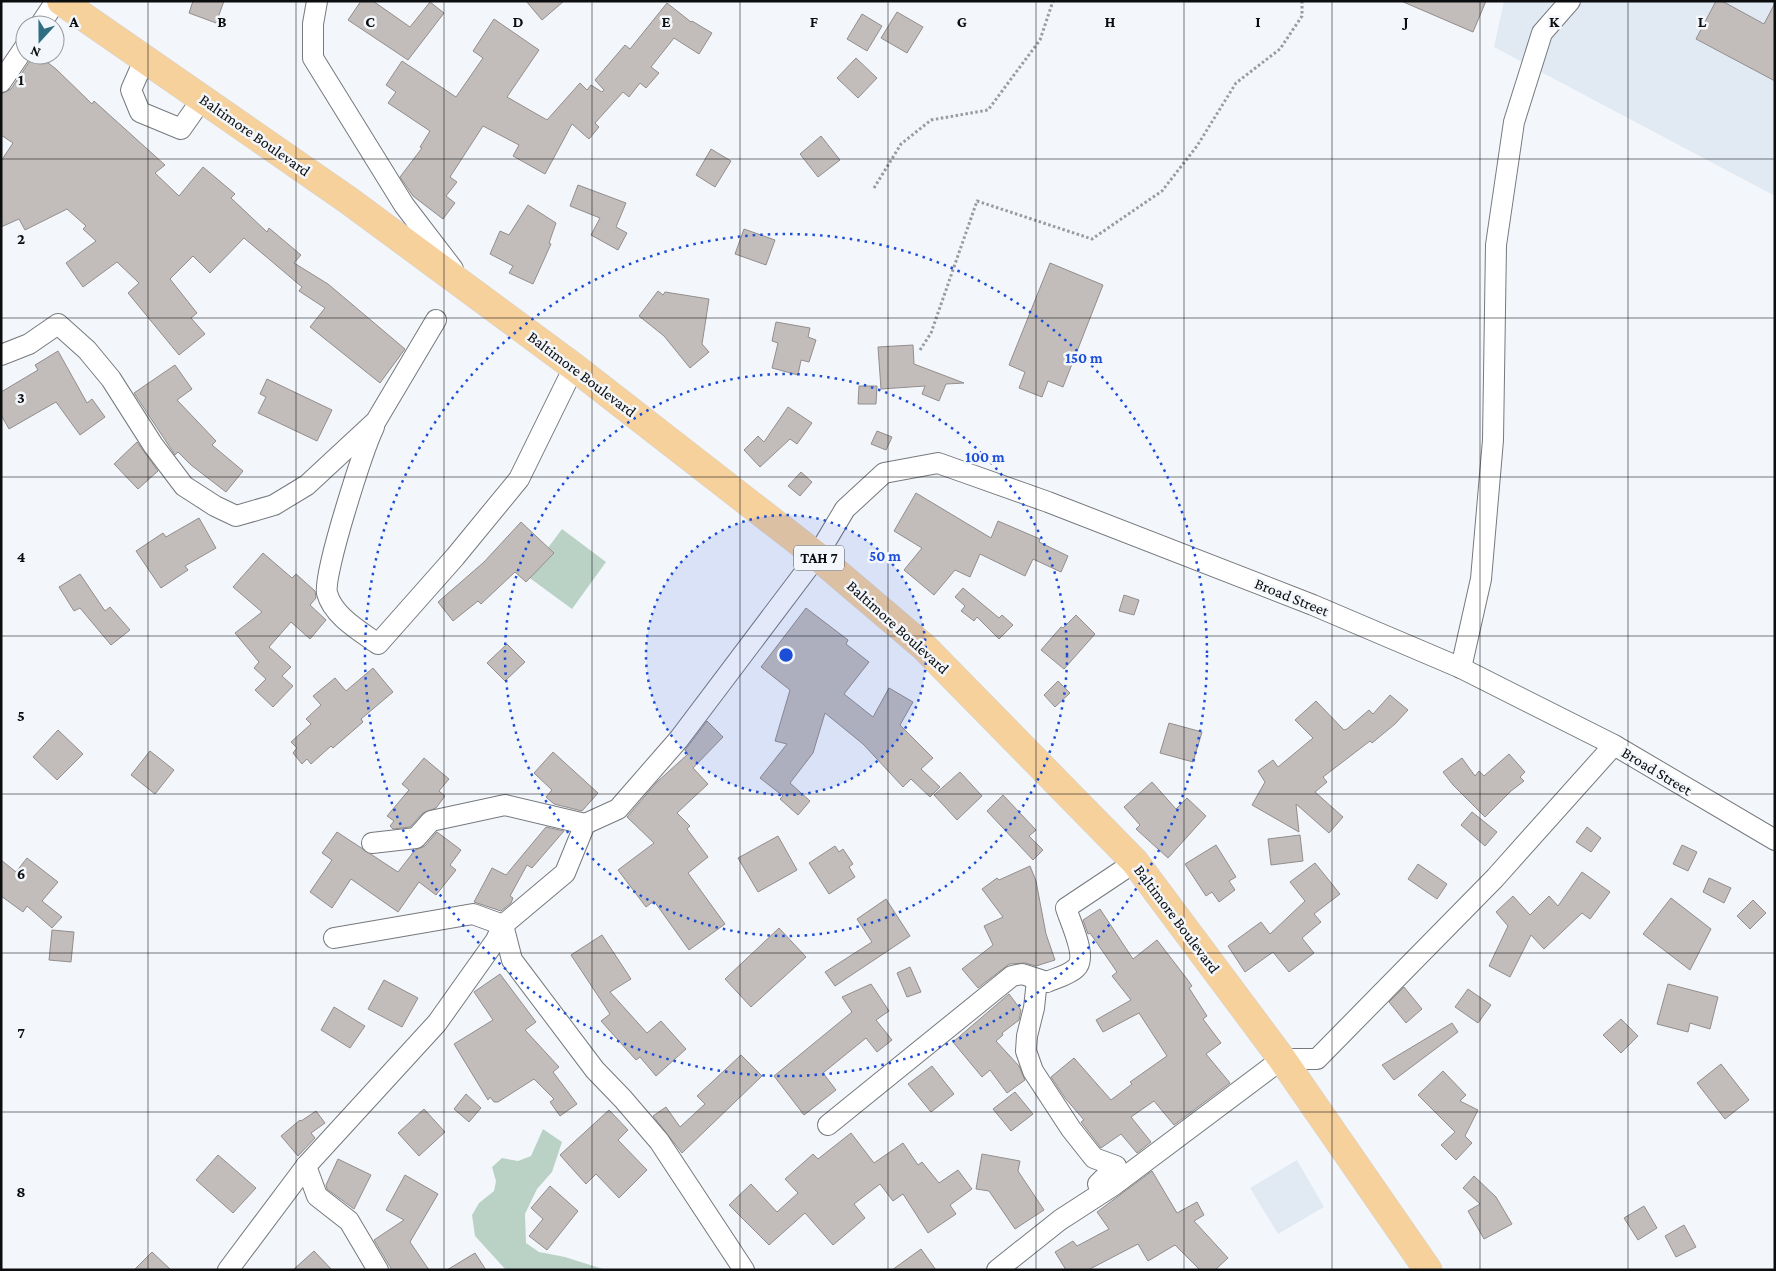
<svg xmlns="http://www.w3.org/2000/svg" width="1776" height="1271" font-family="'Crimson Pro',serif">
<rect width="100%" height="100%" fill="#f3f7fb"/>
<g fill="#e1eaf3">
<polygon points="1504,1 1775,1 1775,196 1494,47"/>
<polygon points="1297,1160 1324,1207 1278,1234 1250,1188"/>
</g>
<g fill="#bad2c6">
<polygon points="562,529 606,562 572,609 527,576"/>
<polygon points="543,1129 562,1142 552,1172 537,1189 525,1214 526,1243 539,1252 565,1257 606,1270 506,1270 475,1236 472,1215 479,1203 494,1191 496,1181 492,1167 502,1158 518,1161 531,1156"/>
</g>
<g fill="#c2bdbb" stroke="#938e8d">
<polygon points="193,1 224,1 216,23 189,13"/>
<polygon points="361,1 373,1 410,27 430,2 444,13 408,60 348,20"/>
<polygon points="526,1 564,1 542,20"/>
<polygon points="1401,1 1486,1 1473,32"/>
<polygon points="1716,1 1722,1 1764,24 1775,3 1775,81 1696,39"/>
<polygon points="667,3 691,22 692,21 712,33 699,54 674,38 651,67 659,73 646,88 640,83 629,97 623,92 595,123 599,127 589,139 572,124 545,174 513,156 519,145 483,126 450,177 457,182 446,196 455,203 443,219 413,196 400,177 422,148 420,147 430,131 388,103 396,92 386,85 402,61 456,97 483,58 473,51 494,19 539,50 507,97 547,120 580,83 587,90 591,85 602,92 604,90 595,80 625,45 630,49"/>
<polygon points="897,12 923,27 907,53 881,38"/>
<polygon points="862,14 882,26 867,51 847,39"/>
<polygon points="34,55 38,55 56,69 92,104 94,101 165,165 155,173 179,196 203,167 235,194 231,198 267,232 269,228 301,255 294,263 328,284 405,349 380,383 310,327 325,308 299,291 302,287 244,238 210,273 193,256 170,279 197,313 191,318 205,334 179,355 128,293 139,283 117,262 83,287 66,263 96,241 83,229 86,226 67,209 25,230 19,219 1,227 1,161 13,143 1,135 1,94 11,89"/>
<polygon points="856,58 877,78 858,98 837,78"/>
<polygon points="821,136 840,160 818,177 800,154"/>
<polygon points="711,149 731,161 715,187 696,175"/>
<polygon points="578,185 626,203 616,227 627,233 618,250 591,235 600,218 570,206"/>
<polygon points="528,205 556,223 549,243 551,244 533,284 509,273 513,266 490,254 500,231 509,235"/>
<polygon points="744,229 775,240 766,265 735,254"/>
<polygon points="1050,263 1103,285 1063,387 1048,381 1042,397 1019,388 1025,372 1009,365"/>
<polygon points="658,291 663,295 665,292 709,299 702,344 709,352 690,368 664,336 639,316"/>
<polygon points="776,322 810,328 808,337 816,340 809,362 801,360 798,375 772,368 778,343 772,341"/>
<polygon points="913,345 914,364 964,383 946,384 939,401 922,394 925,386 881,389 878,347"/>
<polygon points="58,351 87,403 92,399 105,417 80,435 56,402 9,429 1,415 1,392 38,370 35,365"/>
<polygon points="175,365 192,389 177,400 216,441 212,445 243,471 226,492 191,465 178,452 175,455 134,393"/>
<polygon points="267,379 332,410 317,441 258,413 266,397 260,394"/>
<polygon points="859,386 877,386 876,404 858,404"/>
<polygon points="788,407 812,423 797,444 790,439 760,467 744,450 758,436 764,442"/>
<polygon points="877,431 892,437 886,450 871,444"/>
<polygon points="137,442 158,471 138,489 114,464"/>
<polygon points="801,472 812,482 800,496 788,486"/>
<polygon points="916,493 991,538 998,521 1040,539 1039,542 1068,556 1061,572 1033,559 1025,576 980,554 970,577 955,570 934,595 904,570 922,548 894,531"/>
<polygon points="199,518 216,548 185,566 188,570 161,588 136,551 163,533 166,537"/>
<polygon points="521,522 554,553 526,582 515,572 481,604 478,601 453,621 438,602 484,562"/>
<polygon points="263,553 292,578 296,574 315,591 316,598 310,605 326,620 310,639 291,622 269,647 291,667 282,676 293,686 273,707 255,690 266,679 254,668 259,662 235,633 262,612 233,587"/>
<polygon points="80,574 105,611 110,607 130,630 111,645 80,608 74,611 59,587"/>
<polygon points="963,588 999,618 1002,615 1013,625 999,639 977,617 974,621 961,611 965,606 955,597"/>
<polygon points="1124,595 1139,600 1134,615 1119,611"/>
<polygon points="806,608 848,640 846,644 869,662 844,694 873,717 889,688 913,702 900,725 933,758 921,769 940,787 930,797 911,779 903,787 863,744 825,713 813,753 790,783 810,801 798,815 780,799 783,796 760,778 787,744 775,741 790,690 761,667"/>
<polygon points="1076,615 1095,634 1064,669 1041,650 1061,627 1063,628"/>
<polygon points="507,644 525,662 505,681 487,663"/>
<polygon points="373,668 393,692 361,719 363,722 333,748 331,746 311,764 307,759 302,764 293,753 297,748 291,742 311,724 306,719 321,705 313,696 335,678 346,691"/>
<polygon points="1058,681 1070,693 1055,707 1044,695"/>
<polygon points="1390,695 1408,710 1395,724 1372,743 1370,741 1323,777 1327,782 1315,792 1343,817 1329,833 1296,804 1299,832 1252,805 1265,782 1258,771 1273,760 1278,767 1313,738 1295,720 1316,701 1344,730 1347,729 1369,710 1373,714"/>
<polygon points="707,721 723,737 693,768 708,784 677,813 690,826 687,829 708,857 688,873 725,924 689,950 654,901 646,907 618,870 654,843 627,817 657,782 688,754 685,750"/>
<polygon points="1169,723 1202,732 1193,762 1160,753"/>
<polygon points="58,730 83,754 57,780 33,757"/>
<polygon points="150,751 174,770 155,794 131,775"/>
<polygon points="553,752 598,793 582,811 554,804 546,797 552,790 534,773"/>
<polygon points="1509,754 1525,772 1520,777 1524,781 1511,791 1485,817 1453,785 1443,772 1462,758 1475,776 1479,771 1484,776"/>
<polygon points="424,758 449,779 439,791 445,796 436,808 423,813 410,827 393,829 390,826 394,821 387,816 409,790 402,784"/>
<polygon points="960,772 982,796 957,820 934,795"/>
<polygon points="1152,782 1176,809 1187,798 1206,816 1168,858 1136,829 1140,825 1124,807"/>
<polygon points="1003,795 1036,830 1029,836 1043,850 1033,860 987,811"/>
<polygon points="1472,812 1497,832 1485,846 1461,825"/>
<polygon points="546,827 564,831 532,868 527,865 510,896 513,898 511,903 501,911 474,902 492,868 506,875"/>
<polygon points="1587,827 1601,838 1591,852 1576,842"/>
<polygon points="337,832 398,872 415,850 425,846 437,832 461,850 450,865 456,870 436,895 419,882 398,912 351,879 332,908 310,892 332,860 322,853"/>
<polygon points="1300,835 1303,861 1271,865 1268,839"/>
<polygon points="778,836 797,870 758,892 738,858"/>
<polygon points="1216,845 1236,877 1229,881 1235,890 1219,902 1212,892 1206,896 1185,864"/>
<polygon points="1682,845 1697,852 1688,871 1673,864"/>
<polygon points="835,846 839,852 843,849 853,864 849,867 855,877 829,894 809,863"/>
<polygon points="27,858 58,882 42,901 62,917 52,928 27,906 23,912 1,896 1,860 16,872"/>
<polygon points="1315,863 1340,894 1314,914 1321,922 1302,938 1314,953 1289,972 1273,952 1245,972 1228,946 1261,922 1270,934 1305,901 1290,882"/>
<polygon points="1418,864 1447,884 1437,899 1408,879"/>
<polygon points="1030,866 1036,881 1046,934 1055,960 1036,966 1025,963 1009,964 978,988 962,969 993,945 984,926 1003,917 982,889 997,878 999,880"/>
<polygon points="1582,872 1610,892 1590,919 1582,913 1544,949 1531,935 1510,977 1489,966 1508,926 1496,912 1513,896 1530,915 1549,896 1558,906"/>
<polygon points="1709,878 1731,888 1724,903 1703,892"/>
<polygon points="1671,898 1711,929 1690,970 1643,934"/>
<polygon points="886,899 910,936 835,986 825,972 872,942 857,919"/>
<polygon points="1753,900 1766,913 1750,929 1737,916"/>
<polygon points="1100,909 1133,959 1157,940 1187,979 1192,986 1189,988 1207,1016 1203,1019 1221,1043 1206,1054 1230,1083 1174,1125 1154,1101 1131,1117 1151,1142 1137,1153 1121,1134 1101,1148 1081,1122 1084,1120 1065,1098 1051,1077 1074,1058 1111,1100 1132,1084 1130,1082 1167,1056 1139,1013 1103,1032 1096,1020 1131,1000 1112,976 1117,972 1090,933 1088,934 1083,920"/>
<polygon points="779,928 806,957 751,1007 725,979"/>
<polygon points="52,930 74,932 71,962 49,960"/>
<polygon points="602,935 631,979 610,992 647,1033 661,1021 686,1049 656,1076 640,1057 636,1060 601,1021 610,1014 571,955"/>
<polygon points="910,967 921,992 907,997 897,973"/>
<polygon points="500,974 536,1022 525,1030 559,1067 553,1072 577,1104 560,1116 550,1102 554,1099 534,1079 498,1102 494,1102 490,1097 488,1100 454,1044 493,1020 474,992"/>
<polygon points="384,980 418,998 402,1027 368,1009"/>
<polygon points="871,984 889,1011 876,1020 892,1040 877,1052 866,1038 823,1073 836,1090 804,1115 774,1076 852,1012 842,997"/>
<polygon points="1668,984 1718,997 1710,1029 1690,1023 1688,1032 1657,1024"/>
<polygon points="1404,987 1422,1009 1406,1023 1389,1002"/>
<polygon points="1468,989 1491,1005 1478,1023 1455,1007"/>
<polygon points="1009,994 1021,1010 1019,1020 1002,1033 1003,1035 996,1041 1019,1066 1025,1080 1007,1093 990,1070 982,1077 953,1042"/>
<polygon points="334,1007 365,1026 350,1048 321,1030"/>
<polygon points="1621,1019 1638,1036 1621,1053 1603,1035"/>
<polygon points="1452,1023 1458,1032 1394,1080 1382,1065"/>
<polygon points="741,1055 762,1076 682,1153 653,1116 666,1107 680,1127 705,1104 697,1096"/>
<polygon points="1721,1064 1749,1100 1725,1119 1697,1083"/>
<polygon points="932,1066 954,1094 931,1112 908,1084"/>
<polygon points="1443,1071 1466,1095 1460,1101 1478,1110 1465,1136 1472,1143 1456,1160 1441,1145 1455,1132 1418,1095"/>
<polygon points="1015,1092 1033,1114 1011,1131 993,1109"/>
<polygon points="466,1094 481,1108 469,1122 454,1109"/>
<polygon points="424,1109 445,1132 419,1156 398,1133"/>
<polygon points="609,1110 628,1130 618,1140 647,1170 619,1198 596,1174 586,1184 560,1155"/>
<polygon points="316,1111 325,1123 311,1133 315,1138 298,1156 281,1136 300,1120 301,1121"/>
<polygon points="851,1133 874,1163 903,1143 918,1165 922,1162 939,1183 958,1170 972,1189 950,1205 956,1214 928,1233 903,1194 893,1201 880,1184 854,1204 865,1218 833,1245 805,1213 769,1245 729,1205 751,1184 777,1212 798,1193 785,1179 813,1154 818,1159"/>
<polygon points="982,1154 1020,1161 1018,1171 1044,1210 1015,1229 989,1191 976,1189"/>
<polygon points="218,1155 256,1188 233,1213 196,1180"/>
<polygon points="338,1159 371,1175 354,1209 327,1189 326,1185"/>
<polygon points="1152,1171 1177,1213 1197,1202 1204,1215 1194,1221 1228,1258 1215,1270 1200,1270 1175,1245 1148,1261 1138,1244 1088,1270 1066,1270 1055,1252 1073,1241 1077,1246 1109,1229 1097,1212"/>
<polygon points="405,1175 438,1194 410,1242 429,1270 392,1270 374,1240 404,1220 386,1210"/>
<polygon points="1474,1176 1496,1197 1512,1224 1484,1239 1468,1211 1480,1204 1463,1188"/>
<polygon points="550,1186 578,1211 547,1250 529,1236 543,1219 531,1208"/>
<polygon points="1644,1206 1657,1228 1638,1240 1624,1218"/>
<polygon points="1684,1225 1696,1247 1676,1257 1665,1236"/>
<polygon points="921,1249 936,1270 892,1270"/>
<polygon points="314,1251 332,1270 293,1270"/>
<polygon points="152,1252 171,1270 134,1270"/>
<polygon points="475,1253 486,1270 447,1270"/>
</g>
<g fill="none" stroke-linecap="round" stroke-linejoin="round">
<g stroke="#76797d" stroke-width="22">
<g id="street">
<polyline points="317,1 313,24 313,58 404,205 453,269"/>
<polyline points="40,25 56,1"/>
<polyline points="145,58 131,90 140,112 181,129 202,99"/>
<polyline points="1,82 25,47"/>
<polyline points="1,355 29,344 58,324 87,350 111,379 153,445 184,486 215,506 236,516 274,505 307,485 376,421 436,320"/>
<path d="M374 427C363 450 323 574 327 593 333 616 360 631 378 644L455 557 519 479 574 367"/>
<polyline points="1461,668 1481,579 1493,440 1496,245 1514,122 1542,33 1570,1"/>
<polyline points="372,843 416,838 431,821 505,805 585,824"/>
<polyline points="334,938 473,914 503,925 512,960 595,1070 623,1099 659,1141 744,1270"/>
<polyline points="1037,980 1034,1008 1027,1036 1026,1051 1033,1071 1071,1129 1094,1158 1116,1166 1098,1184"/>
<path d="M828 1125 1012 976 1022 974 1047 982C1056 978 1069 975 1076 968 1088 957 1070 922 1066 908L1135 862"/>
<polyline points="306,1166 317,1196 349,1221 378,1270"/>
<polyline points="228,1270 306,1166 437,1023 496,940 503,925 565,873 585,824 618,809 679,739 817,556 845,509 884,473 938,463 1048,502 1313,605 1461,668 1614,745 1775,840"/>
<polyline points="997,1270 1060,1220 1114,1185 1282,1059 1317,1059 1495,878 1614,745"/>
</g>
</g>
<g stroke="#d3d3d4" stroke-width="29">
<polyline id="highway" points="61,1 348,200 574,367 817,556 924,647 1135,862 1282,1059 1428,1270"/>
</g>
<g stroke="#999b9e" stroke-width="3" stroke-dasharray="2.5 2.5" stroke-linecap="butt">
<polyline points="874,188 901,144 931,120 988,110 1040,40 1053,1"/>
<polyline points="920,350 931,333 977,201 1092,239 1162,191 1197,146 1236,83 1280,49 1302,16 1302,1"/>
</g>
<use href="#street" stroke="#fff" stroke-width="20"/>
<use href="#highway" stroke="#f6d19c" stroke-width="28"/>
</g>
<path fill="none" stroke="#0c0d0e" stroke-width="1" stroke-opacity="0.55" d="M148 1V1270M296 1V1270M444 1V1270M592 1V1270M740 1V1270M888 1V1270M1036 1V1270M1184 1V1270M1332 1V1270M1480 1V1270M1628 1V1270M1 159H1775M1 318H1775M1 477H1775M1 636H1775M1 794H1775M1 953H1775M1 1112H1775"/>
<circle cx="786" cy="655" r="140" fill="#1d4ed8" fill-opacity=".12"/>
<g fill="none" stroke="#1d4ed8" stroke-width="2.5" stroke-dasharray="2.5 5">
<circle cx="786" cy="655" r="140"/>
<circle cx="786" cy="655" r="281"/>
<circle cx="786" cy="655" r="421"/>
</g>
<g text-anchor="middle" dominant-baseline="central" stroke-width="5" stroke-linejoin="round" paint-order="stroke">
<rect fill="#f3f7fb" stroke="#515355" stroke-width="1" x="794" y="545.5" width="50" height="25" rx="4"/>
<g font-size="15" font-weight="bold" fill="#0c0d0e">
<text x="819" y="558">TAH 7</text>
</g>
<g font-size="16" fill="#0c0d0e" stroke="#f3f7fb">
<text transform="translate(255 135) rotate(35)">Baltimore Boulevard</text>
<text transform="translate(582 374) rotate(37)">Baltimore Boulevard</text>
<text transform="translate(1292 597) rotate(22)">Broad Street</text>
<text transform="translate(898 627) rotate(42)">Baltimore Boulevard</text>
<text transform="translate(1657 771) rotate(31)">Broad Street</text>
<text transform="translate(1177 919) rotate(53)">Baltimore Boulevard</text>
</g>
</g>
<g font-size="16" text-anchor="middle" font-weight="bold" fill="#0c0d0e" stroke="#f3f7fb" stroke-width="5" stroke-linejoin="round" paint-order="stroke">
<text x="74" y="27">A</text>
<text x="222" y="27">B</text>
<text x="370" y="27">C</text>
<text x="518" y="27">D</text>
<text x="666" y="27">E</text>
<text x="814" y="27">F</text>
<text x="962" y="27">G</text>
<text x="1110" y="27">H</text>
<text x="1258" y="27">I</text>
<text x="1406" y="27">J</text>
<text x="1554" y="27">K</text>
<text x="1702" y="27">L</text>
<text x="21" y="85">1</text>
<text x="21" y="244">2</text>
<text x="21" y="403">3</text>
<text x="21" y="562">4</text>
<text x="21" y="721">5</text>
<text x="21" y="879">6</text>
<text x="21" y="1038">7</text>
<text x="21" y="1197">8</text>
</g>
<circle cx="786" cy="655" r="8" fill="#1d4ed8" stroke="#f3f7fb" stroke-width="2.5"/>
<g font-size="15" text-anchor="middle" font-weight="bold" fill="#1d4ed8" stroke="#f3f7fb" stroke-width="5" stroke-linejoin="round" paint-order="stroke">
<text x="1084" y="363">150 m</text>
<text x="985" y="462">100 m</text>
<text x="885" y="561">50 m</text>
</g>
<rect width="1776" height="1271" fill="none" stroke="#0c0d0e" stroke-width="5"/>
<g transform="translate(40 40) rotate(201)"><circle r="24" fill="#f3f7fb" stroke="#97999c"/>
<path d="M0-4L9 19L0 12L-9 19Z" fill="#2e6d82"/>
<text y="-8" font-size="14" font-weight="bold" text-anchor="middle" fill="#0c0d0e">N</text>
</g>
</svg>
